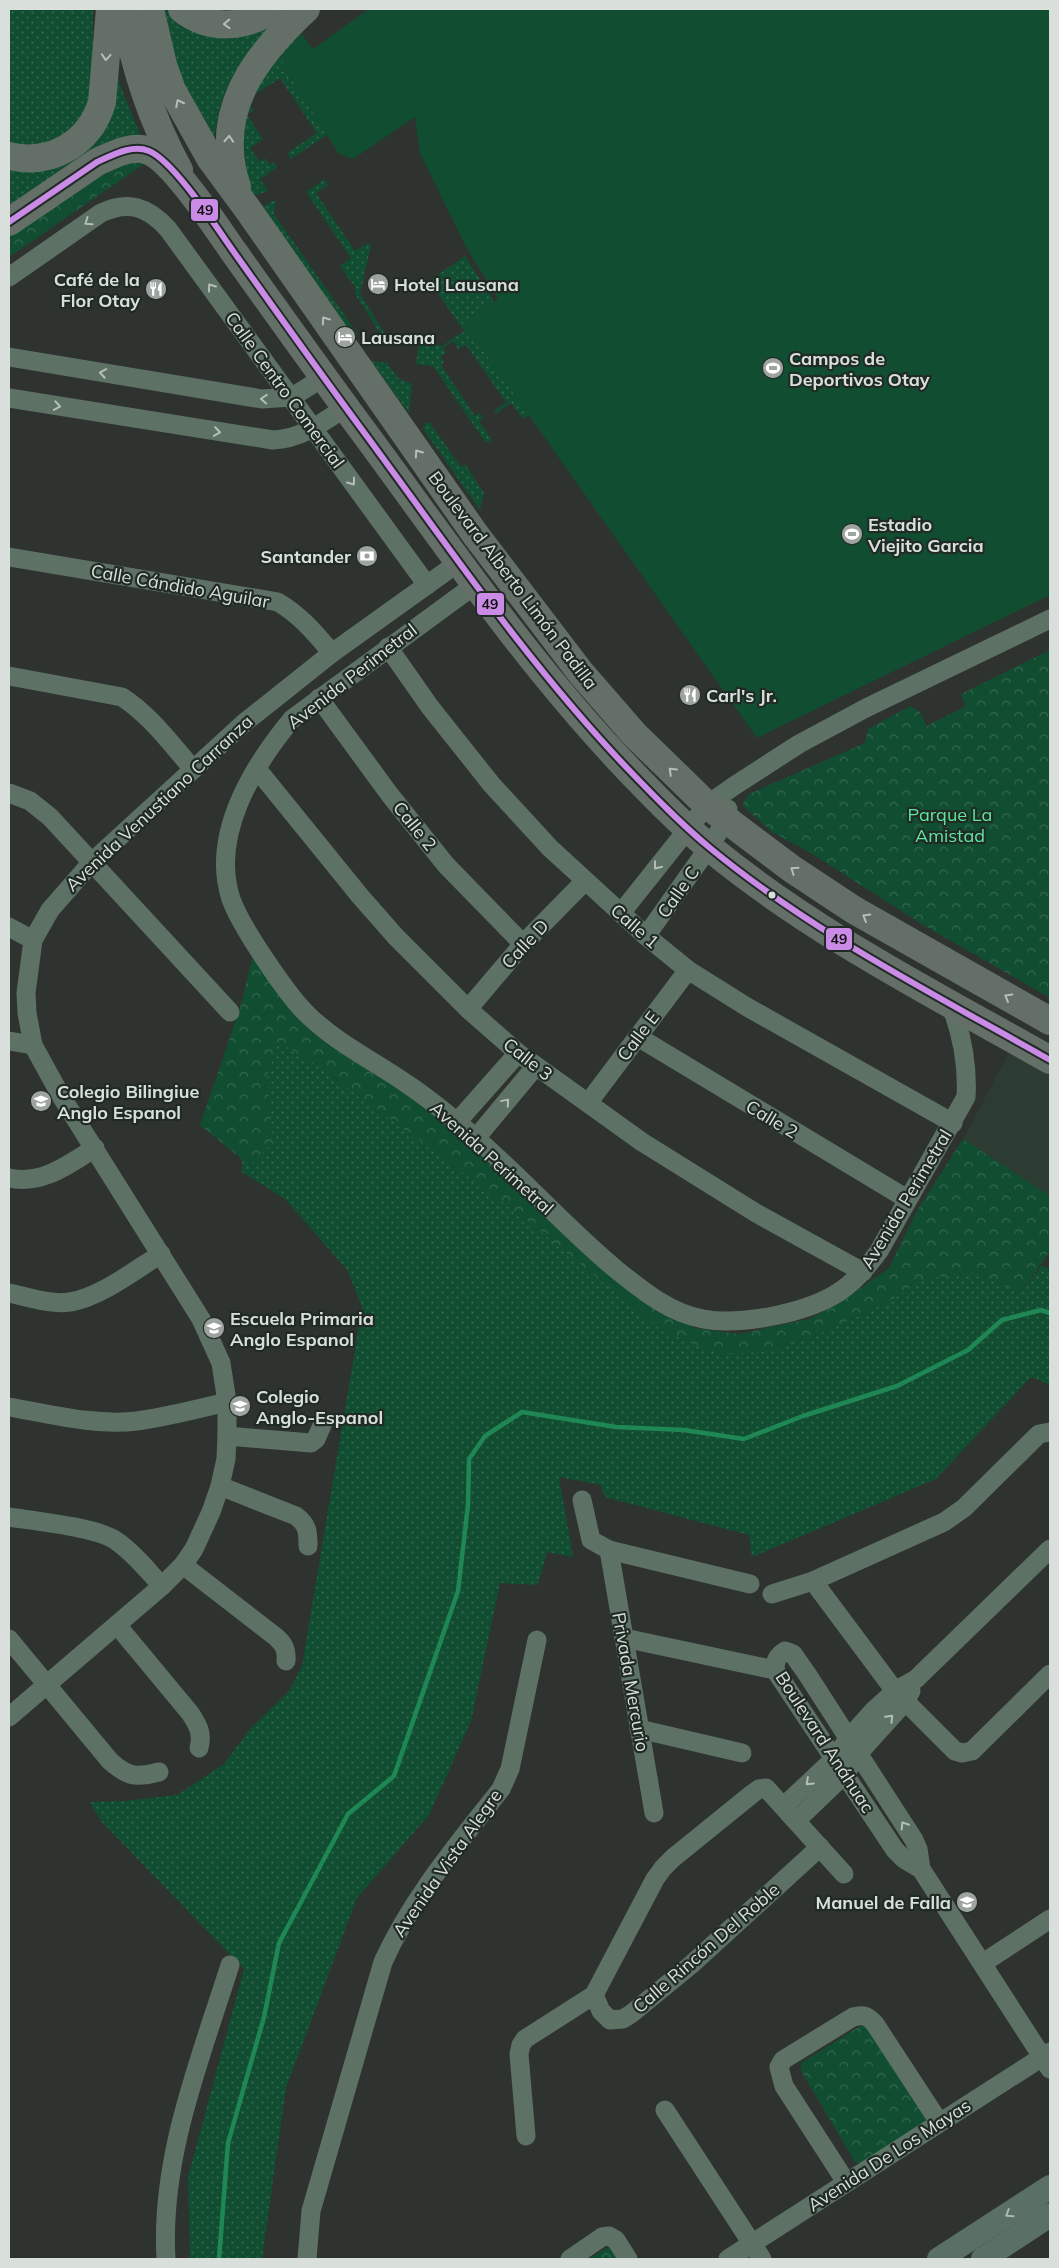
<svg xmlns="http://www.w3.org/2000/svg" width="1059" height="2268" font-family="Mulish,sans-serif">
<defs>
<pattern id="grass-dots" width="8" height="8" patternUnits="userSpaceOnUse" patternTransform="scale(1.25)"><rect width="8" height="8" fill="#114e31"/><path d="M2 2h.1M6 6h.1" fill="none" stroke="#33674e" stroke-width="1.8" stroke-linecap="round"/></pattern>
<pattern id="forest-crowns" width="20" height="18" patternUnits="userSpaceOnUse" patternTransform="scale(1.25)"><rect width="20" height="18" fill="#114e31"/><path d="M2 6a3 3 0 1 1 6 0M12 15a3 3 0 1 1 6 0" fill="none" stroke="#33674e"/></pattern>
</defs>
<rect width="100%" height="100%" fill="#2e332f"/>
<polygon fill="#2c3c32" points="1010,1051 1050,1077 1050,1197 963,1139"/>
<g fill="url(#grass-dots)">
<polygon points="9,9 93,9 92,94 86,118 64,141 9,147"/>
<path d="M161 9H170L183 20 296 9C248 55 221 73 214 143L188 94 176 64Z"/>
<polygon points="300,32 282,64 327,135 291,159 287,153 317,133 280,78 251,97 249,104 254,110 247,115 263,139 250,148 260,162 265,158 270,165 274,162 277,167 260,179 268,191 256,195 251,192 242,169 239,134 251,91"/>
<polygon points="116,70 121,88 142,139 9,210 9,165 44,167"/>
<polygon points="325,179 328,185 316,193 355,251 368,243 371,245 360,294 387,337 401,339 401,341 383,338 355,294 355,287 340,266 351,258 306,192"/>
<polygon points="273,201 276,201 274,214 357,333 355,341 264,210 264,206"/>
<polygon points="465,256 494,301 463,322 529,415 523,419 511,403 496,414 494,411 506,402 466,345 458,349 453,341 443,348 446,353 440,357 444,362 441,365 475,416 480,413 483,418 479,421 492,440 486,443 433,366 416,364 419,343 442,346 464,331 429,281"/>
<polygon points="371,361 387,363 398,378 412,384 409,413"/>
<polygon points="425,422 430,423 461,467 465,464 484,493 480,510 423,429"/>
<polygon points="279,1042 317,1065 523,1217 663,1331 766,1352 819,1334 882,1305 926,1279 971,1272 1021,1293 1042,1265 1050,1270 1050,1385 1031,1377 936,1479 752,1557 749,1535 605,1497 601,1485 559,1477 573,1557 547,1552 538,1585 500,1583 471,1721 429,1815 357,1898 286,2088 262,2259 190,2259 188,2177 244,1969 101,1821 90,1802 124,1801 177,1795 223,1765 251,1728 289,1691 302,1666 362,1308 348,1271 285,1199 242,1172 242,1160 250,1166 273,1142 267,1075"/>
</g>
<g fill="url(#forest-crowns)">
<polygon points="133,160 144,164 9,257 9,232 88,176"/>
<polygon points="1050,650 1050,998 925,926 809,852 772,832 742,805 749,794 865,743 868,729 910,706 919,711 927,726 966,706 961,694"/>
<polygon points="254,952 282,992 457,1124 633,1294 695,1328 739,1334 809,1319 838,1304 889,1268 916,1212 963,1139 1050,1196 1050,1251 1021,1293 971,1272 926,1279 882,1305 819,1334 766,1352 719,1354 663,1331 523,1217 317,1065 279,1042 267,1075 273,1142 250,1166 200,1125 240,1008"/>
<polygon points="862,2025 871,2028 927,2116 924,2124 861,2164 855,2162 801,2071 801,2063"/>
<polygon points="610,2246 619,2259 589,2259"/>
</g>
<polygon fill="#114e31" points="369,9 1050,9 1050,595 757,738 463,322 498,299 466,247 420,153 415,117 353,159 339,154 282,64 300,32 313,49"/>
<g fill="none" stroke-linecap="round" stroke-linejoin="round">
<polyline stroke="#1e8754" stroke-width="4.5" points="219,2259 228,2143 264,2017 279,1943 348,1814 394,1776 458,1591 468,1505 469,1459 485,1436 522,1412 616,1427 684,1430 744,1439 803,1416 897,1386 968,1350 1002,1320 1041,1310 1050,1313"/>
<g stroke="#5e7165" stroke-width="19">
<path d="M9 277 101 213C129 200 148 207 168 229L427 585"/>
<polyline points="9,357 262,399 292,397 324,377"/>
<path d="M9 398 273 440C301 439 322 423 346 407"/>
<path d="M9 557 278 602C301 616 315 633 332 653"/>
<path d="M476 584 292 719C253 766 210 835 231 899 240 925 288 997 309 1016 338 1044 374 1061 407 1084 424 1095 441 1109 457 1122 514 1168 561 1224 618 1271 643 1291 670 1313 703 1319 741 1326 807 1313 839 1292 856 1281 868 1266 879 1251L966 1097C968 1064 962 1034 950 1003"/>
<polyline points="388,647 430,707 492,785 550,848 646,936 688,970 747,1007 953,1123"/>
<path d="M9 676 122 697C150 715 171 744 193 769"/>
<polyline points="319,698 390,795 446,865 523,944"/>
<polyline points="257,769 360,896 396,937 468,1009 518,1053 642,1142 756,1213 863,1272"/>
<polyline points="9,793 30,801 50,817 230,1012"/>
<polyline points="621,913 707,805 734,786 799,744 866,708 1050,619"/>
<polyline points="9,927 33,940"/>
<polyline points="646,936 709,847 726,820 728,809"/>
<polyline points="468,1009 523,944 584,882"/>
<polyline points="638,1037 907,1199"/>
<polyline points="9,1041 33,1045"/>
<polyline points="588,1103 688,970"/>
<polyline points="457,1122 518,1053"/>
<polyline points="476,1138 536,1066"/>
<path d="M9 1178C43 1185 67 1165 95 1148"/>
<path d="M9 1293C28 1297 50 1305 70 1302 99 1298 135 1270 161 1254"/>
<path d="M9 1407C50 1414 95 1426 137 1421 167 1417 197 1409 227 1402"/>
<polyline points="227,1436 311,1443 316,1439 323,1423"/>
<path d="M220 1486 296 1516C308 1525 308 1532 308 1546"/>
<polyline points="582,1500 591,1540 609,1550 750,1584"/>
<path d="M9 1517C35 1521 95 1527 115 1540 133 1552 147 1570 162 1586"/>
<polyline points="609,1550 654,1813"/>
<path d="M183 1565 276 1637C284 1644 287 1650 286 1661"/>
<polyline points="813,1581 895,1691 955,1751 962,1753 972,1751 1050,1674"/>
<polyline points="772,1594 813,1581 944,1522 964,1508 1039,1434 1050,1432"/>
<path d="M117 1625 190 1713C198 1725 203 1734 199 1748"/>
<polyline points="624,1638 775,1670"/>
<path d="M9 1639 110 1761C128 1777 136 1778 159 1772"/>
<polyline points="9,1717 162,1586 183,1565 194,1549 211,1512 220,1486 226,1459 227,1436 227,1402 221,1363 201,1319 61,1096 33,1045 27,1013 26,993 33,940 50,910 92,862 244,723 332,653 459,562"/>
<polyline points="639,1729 742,1753"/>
<polyline points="784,1806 834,1759 848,1739 873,1711 895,1691 916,1679 1050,1549"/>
<polyline points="796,1821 845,1774 858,1754 905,1702 911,1691"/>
<path d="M921 1869 918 1849 914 1840 807 1674 793 1654 785 1651C777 1656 775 1661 775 1670L895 1850 904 1859 921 1869 1050 2069"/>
<polyline points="983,1963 1050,1919"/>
<polyline points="594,1995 601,2011 610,2020 623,2019 631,2014 692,1964 820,1847"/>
<polyline points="665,2110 762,2259"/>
<polyline points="526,2136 519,2054 521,2045 525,2039 594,1995 655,1879 663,1868 673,1858 752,1794 759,1789 766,1788 844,1874"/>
<path d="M846 2182 784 2086 779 2067 783 2060 853 2017C864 2014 868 2016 875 2024L939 2122"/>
<path d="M166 2259C160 2158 200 2060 230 1965"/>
<path d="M307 2259 311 2211 383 1962C412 1898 458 1844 501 1789L510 1769 537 1640"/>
<polyline points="570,2259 602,2237 609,2236 616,2240 628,2259"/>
<polyline points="728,2259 1050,2052"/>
</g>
<g stroke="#5b7064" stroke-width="24">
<polyline points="939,2259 1050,2187"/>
<polyline points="983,2259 1050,2215"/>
</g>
<g stroke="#636f67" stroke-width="28">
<path d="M124 9C134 66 151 119 179 170"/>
<polyline points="150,9 163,65 172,90 210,158 249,211 475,534 581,673 634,734 707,805 792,869 854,910 1050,1021"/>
<path d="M182 9C208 30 245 29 272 9"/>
<path d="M9 156C51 166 90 143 102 102L110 9"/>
<path d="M237 187C212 113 254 57 306 9"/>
<path d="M9 222 97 162C113 155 132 144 149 151 175 162 218 230 236 255 278 314 320 373 363 431 448 546 528 664 627 768 654 796 681 824 710 848 813 933 934 994 1050 1060"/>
</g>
<g stroke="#212b25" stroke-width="10">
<path id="bus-1" d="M9 222 97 162C113 155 132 144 149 151 175 162 218 230 236 255 278 314 320 373 363 431 448 546 528 664 627 768 654 796 681 824 710 848 813 933 934 994 1050 1060"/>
</g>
<use href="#bus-1" stroke="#ca8be6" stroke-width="6"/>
</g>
<defs><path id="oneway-chevron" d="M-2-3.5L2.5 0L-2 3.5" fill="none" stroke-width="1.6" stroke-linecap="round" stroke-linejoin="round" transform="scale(1.25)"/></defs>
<g stroke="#b6beb8">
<use href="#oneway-chevron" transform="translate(227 24) rotate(178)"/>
<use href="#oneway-chevron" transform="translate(106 57) rotate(94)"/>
<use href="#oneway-chevron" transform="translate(179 103) rotate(-117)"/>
<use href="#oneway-chevron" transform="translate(229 139) rotate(-87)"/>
<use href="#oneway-chevron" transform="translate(325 320) rotate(-125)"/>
<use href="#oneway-chevron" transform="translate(418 453) rotate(-125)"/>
<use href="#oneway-chevron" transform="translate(672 771) rotate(-136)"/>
<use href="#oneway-chevron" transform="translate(794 870) rotate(-145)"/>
<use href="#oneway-chevron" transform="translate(866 917) rotate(-150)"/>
<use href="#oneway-chevron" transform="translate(1008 997) rotate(-150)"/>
</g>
<g stroke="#b4bfb8">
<use href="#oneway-chevron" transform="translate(88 222) rotate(145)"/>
<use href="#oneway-chevron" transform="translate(211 287) rotate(-126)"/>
<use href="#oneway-chevron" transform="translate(103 373) rotate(-170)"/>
<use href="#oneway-chevron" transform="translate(264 399) rotate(-176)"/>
<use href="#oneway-chevron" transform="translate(57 406) rotate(10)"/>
<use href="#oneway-chevron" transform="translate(217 432) rotate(9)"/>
<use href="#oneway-chevron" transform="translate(352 482) rotate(54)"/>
<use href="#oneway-chevron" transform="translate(657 866) rotate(128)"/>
<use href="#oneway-chevron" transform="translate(506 1102) rotate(-50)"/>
<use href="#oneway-chevron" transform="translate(890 1718) rotate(-47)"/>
<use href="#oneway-chevron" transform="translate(809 1782) rotate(137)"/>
<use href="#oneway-chevron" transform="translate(904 1825) rotate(-123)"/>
</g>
<use stroke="#adb9b1" href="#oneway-chevron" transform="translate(1009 2214) rotate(147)"/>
<defs>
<g id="hotel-disc" transform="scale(1.125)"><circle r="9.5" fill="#9da39f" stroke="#212b25"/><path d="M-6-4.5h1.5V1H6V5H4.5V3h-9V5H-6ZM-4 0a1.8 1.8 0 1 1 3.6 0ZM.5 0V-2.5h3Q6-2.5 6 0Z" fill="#fff"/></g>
<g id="restaurant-disc" transform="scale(1.125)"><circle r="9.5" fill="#9da39f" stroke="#212b25"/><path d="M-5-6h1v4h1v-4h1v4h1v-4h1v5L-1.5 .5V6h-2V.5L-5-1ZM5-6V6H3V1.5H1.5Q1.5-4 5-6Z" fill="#fff"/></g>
<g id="stadium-disc" transform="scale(1.125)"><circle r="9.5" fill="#9da39f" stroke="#212b25"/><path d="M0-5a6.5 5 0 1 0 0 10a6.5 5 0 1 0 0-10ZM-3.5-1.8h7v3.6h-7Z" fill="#fff"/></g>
<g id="bank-disc" transform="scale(1.125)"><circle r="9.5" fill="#9da39f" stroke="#212b25"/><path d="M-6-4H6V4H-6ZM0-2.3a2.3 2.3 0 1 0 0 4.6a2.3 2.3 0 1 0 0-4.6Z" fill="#fff"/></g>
<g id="school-disc" transform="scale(1.125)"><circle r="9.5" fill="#9da39f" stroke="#212b25"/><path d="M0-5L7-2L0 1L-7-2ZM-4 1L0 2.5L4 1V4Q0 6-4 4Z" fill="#fff"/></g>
</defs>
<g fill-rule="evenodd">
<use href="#hotel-disc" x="378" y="284"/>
<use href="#restaurant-disc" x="156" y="289"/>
<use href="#hotel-disc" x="345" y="337"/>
<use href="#stadium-disc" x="773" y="368"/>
<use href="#stadium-disc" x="852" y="534"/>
<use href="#bank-disc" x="367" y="556"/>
<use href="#restaurant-disc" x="690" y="695"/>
<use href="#school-disc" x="41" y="1101"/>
<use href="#school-disc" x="214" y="1328"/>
<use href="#school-disc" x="240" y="1406"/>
<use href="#school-disc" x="967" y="1902"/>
</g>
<circle fill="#d9e0db" stroke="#212b25" stroke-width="2" cx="772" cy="895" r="4.5"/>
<g text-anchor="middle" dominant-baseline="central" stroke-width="4.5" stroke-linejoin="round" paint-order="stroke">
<g font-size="18" font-weight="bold" fill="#d9e0db" stroke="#212b25" text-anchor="start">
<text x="140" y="279" text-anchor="end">Café de la<tspan x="140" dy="21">Flor Otay</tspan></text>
<text x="394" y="284">Hotel Lausana</text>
<text x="361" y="337">Lausana</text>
<text x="789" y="358">Campos de<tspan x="789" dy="21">Deportivos Otay</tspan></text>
<text x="868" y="524">Estadio<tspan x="868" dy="21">Viejito Garcia</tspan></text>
<text x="351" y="556" text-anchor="end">Santander</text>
<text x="706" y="695">Carl's Jr.</text>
<text x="57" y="1091">Colegio Bilingiue<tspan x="57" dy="21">Anglo Espanol</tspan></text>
<text x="230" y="1318">Escuela Primaria<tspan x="230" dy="21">Anglo Espanol</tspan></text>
<text x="256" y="1396">Colegio<tspan x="256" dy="21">Anglo-Espanol</tspan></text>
<text x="951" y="1902" text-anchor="end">Manuel de Falla</text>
</g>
<g font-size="18" fill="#d9e0db" stroke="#212b25">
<text transform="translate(285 390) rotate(54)">Calle Centro Comercial</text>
<text transform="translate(513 580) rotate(53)">Boulevard Alberto Limón Padilla</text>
<text transform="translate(180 586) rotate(10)">Calle Cándido Aguilar</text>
<text transform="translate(352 676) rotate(-38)">Avenida Perimetral</text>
<text transform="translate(159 803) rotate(-43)">Avenida Venustiano Carranza</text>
<text transform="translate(415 826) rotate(51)">Calle 2</text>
<text transform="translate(678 892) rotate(-55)">Calle C</text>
<text transform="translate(635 926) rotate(41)">Calle 1</text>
<text transform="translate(525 944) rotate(-47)">Calle D</text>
<text transform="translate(638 1036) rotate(-53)">Calle E</text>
<text transform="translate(528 1059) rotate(38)">Calle 3</text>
<text transform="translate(772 1119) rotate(31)">Calle 2</text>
<text transform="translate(492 1158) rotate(42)">Avenida Perimetral</text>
<text transform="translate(906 1199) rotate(-59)">Avenida Perimetral</text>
<text transform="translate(631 1682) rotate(80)">Privada Mercurio</text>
<text transform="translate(825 1742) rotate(57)">Boulevard Anáhuac</text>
<text transform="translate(447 1863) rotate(-55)">Avenida Vista Alegre</text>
<text transform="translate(706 1948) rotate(-41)">Calle Rincón Del Roble</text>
<text transform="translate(889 2155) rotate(-33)">Avenida De Los Mayas</text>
</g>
<g font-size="18" fill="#5ee69c" stroke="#212b25">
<text x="950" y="814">Parque La<tspan x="950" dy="21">Amistad</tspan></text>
</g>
</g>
<g stroke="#212b25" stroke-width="2">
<rect x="190" y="198" width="29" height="24" rx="5" fill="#ca8be6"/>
<rect x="476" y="592" width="29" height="24" rx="5" fill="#ca8be6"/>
<rect x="825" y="927" width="28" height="24" rx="5" fill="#ca8be6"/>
</g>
<g font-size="14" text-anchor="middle" font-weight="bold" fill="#111">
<text x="205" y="215">49</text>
<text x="490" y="609">49</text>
<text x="839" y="944">49</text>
</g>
<rect width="1059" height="2268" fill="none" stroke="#d9e0db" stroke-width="20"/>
</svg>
